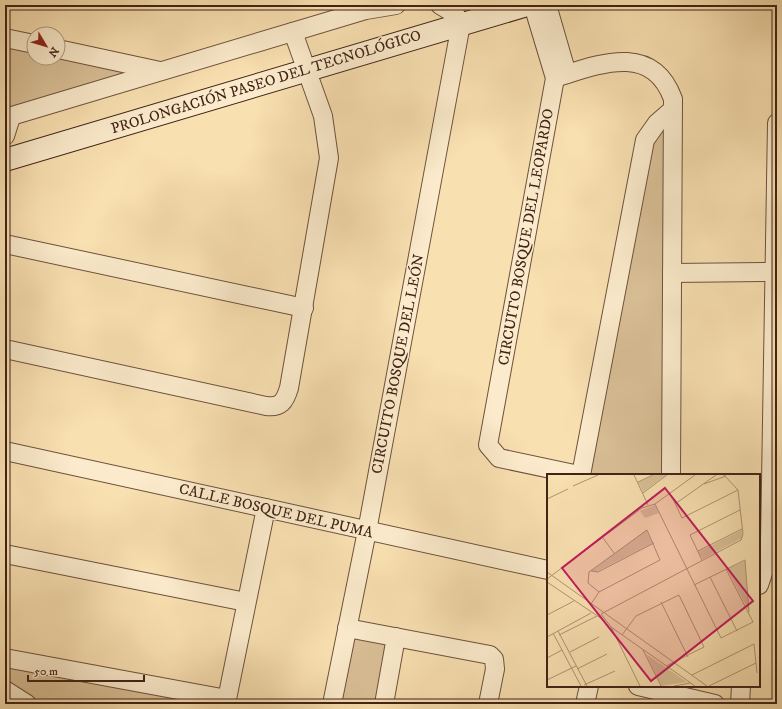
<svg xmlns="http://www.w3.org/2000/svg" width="782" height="709" font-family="'IM FELL DW Pica',serif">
<rect width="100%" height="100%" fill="#f9e0b1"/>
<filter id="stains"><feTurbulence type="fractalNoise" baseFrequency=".005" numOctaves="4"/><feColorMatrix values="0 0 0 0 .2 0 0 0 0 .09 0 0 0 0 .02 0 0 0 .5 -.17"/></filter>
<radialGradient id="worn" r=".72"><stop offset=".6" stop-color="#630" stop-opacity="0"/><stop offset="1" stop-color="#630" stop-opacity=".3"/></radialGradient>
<g fill="#dac097" stroke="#8d7256">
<polygon points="5,41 34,48 34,58 58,58 134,72 5,111"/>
<polygon points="671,114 666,475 588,475 651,133"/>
<polygon points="348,629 395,638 382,704 333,704"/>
<polygon points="5,661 222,704 33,704 5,687"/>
</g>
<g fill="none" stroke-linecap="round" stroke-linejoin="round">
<g stroke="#6e523d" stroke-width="20">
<g id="street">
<polyline points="533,5 555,78 488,445 499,458 579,475"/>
<polyline points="547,5 567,74"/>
<polyline points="5,38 34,44"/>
<polyline points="58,49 160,71"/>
<path d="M555 78C599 64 652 42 673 99L671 475"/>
<polyline points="5,118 366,10 396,5"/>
<polyline points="5,136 11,117"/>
<polyline points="5,244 304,308"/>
<polyline points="672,273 774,272"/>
<path d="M5 349 266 406C281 408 285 401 289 388L329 158 323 116 293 32"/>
<polyline points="5,451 548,570"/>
<polyline points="581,475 645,140 657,123 672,110"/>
<polyline points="5,554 246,602"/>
<polyline points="759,585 766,564 770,541 777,123"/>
<polyline points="347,628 490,655 494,659 495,669 488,704"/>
<polyline points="5,658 227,699"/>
<polyline points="638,686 715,704"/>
<polyline points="5,690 27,704"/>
<polyline points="226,704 266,508"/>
<polyline points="332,704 367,531 461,24 455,14 440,5"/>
<polyline points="384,704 396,637"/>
<polyline points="585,704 589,686"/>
<polyline points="740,704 741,686"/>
</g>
</g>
<g stroke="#402316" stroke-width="24">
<polyline id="secondary" points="5,160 527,5"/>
</g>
<use href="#street" stroke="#fbebcc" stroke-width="18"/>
<use href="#secondary" stroke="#fbebcc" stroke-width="22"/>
</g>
<g text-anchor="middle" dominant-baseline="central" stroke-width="3" stroke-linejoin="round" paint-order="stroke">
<g font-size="15" fill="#402316" stroke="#fbebcc">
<text transform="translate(266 82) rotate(-17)">PROLONGACIÓN PASEO DEL TECNOLÓGICO</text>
<text transform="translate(526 237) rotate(-80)">CIRCUITO BOSQUE DEL LEOPARDO</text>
<text transform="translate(398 364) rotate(-79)">CIRCUITO BOSQUE DEL LEÓN</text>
<text transform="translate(276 511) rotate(13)">CALLE BOSQUE DEL PUMA</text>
</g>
</g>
<g transform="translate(547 474)">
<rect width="213" height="213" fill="#f9e0b1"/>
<path d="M107 1H119L96 18 91 8ZM108 31 112 39 98 44 93 37ZM99 56 106 69 49 98 44 97ZM195 56V64L156 85 151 78ZM198 87 202 137 180 95ZM99 180 140 208 114 212Z" fill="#dac097"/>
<path fill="none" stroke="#af9473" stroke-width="1" d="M87 1 101 31M91 8 106 1M157 10 179 2M26 12 51 1M96 19 120 1M125 23 135 44 191 16M0 25 21 15M108 30 174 164 206 148 179 95M128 30 169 1M56 64 67 79M151 77 195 55M155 86 143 61 193 36M44 97 51 98 107 69M0 98 160 212M163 103 190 157M0 105 95 34 108 30 148 1M0 108 55 145M147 111 198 86 202 138M114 128 141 183M44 130 52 118 113 86 100 56 42 98 41 109 52 118M0 141 27 127M64 153 93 212M11 157 40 212M6 159 34 212M12 161 50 142M75 161 89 142 132 121 157 173 119 192M0 163 44 139M96 176 114 212M23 178 52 163M0 184 15 176M30 195 60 180M145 201 207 170 210 199M0 206 29 192M37 211 68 197M127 212 143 209M148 212 64 153 54 140 194 66 196 60 191 16 177 1M162 212 209 189"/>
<path fill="#c2185b" fill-opacity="0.15" stroke="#c2185b" stroke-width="2" d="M118 14 206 127 104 207 15 94Z"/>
<rect width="213" height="213" fill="none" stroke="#402316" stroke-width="2"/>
</g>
<rect width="782" height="709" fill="none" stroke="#f9e0b1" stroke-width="20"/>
<rect x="6" y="6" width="770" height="697" fill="none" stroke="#402316" stroke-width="2"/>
<rect x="10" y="10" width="762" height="689" fill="none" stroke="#402316"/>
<g transform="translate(46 46) rotate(128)"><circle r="19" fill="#fbebcc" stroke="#b09b83"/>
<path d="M0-3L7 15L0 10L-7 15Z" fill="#8f2418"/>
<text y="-6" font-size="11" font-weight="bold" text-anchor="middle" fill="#402316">N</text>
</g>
<path d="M28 675v6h116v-6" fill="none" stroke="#402316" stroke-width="2"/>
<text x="34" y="675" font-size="12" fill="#402316" stroke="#fbebcc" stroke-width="3" paint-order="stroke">50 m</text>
<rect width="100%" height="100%" filter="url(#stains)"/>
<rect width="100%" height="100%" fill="url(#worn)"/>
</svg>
